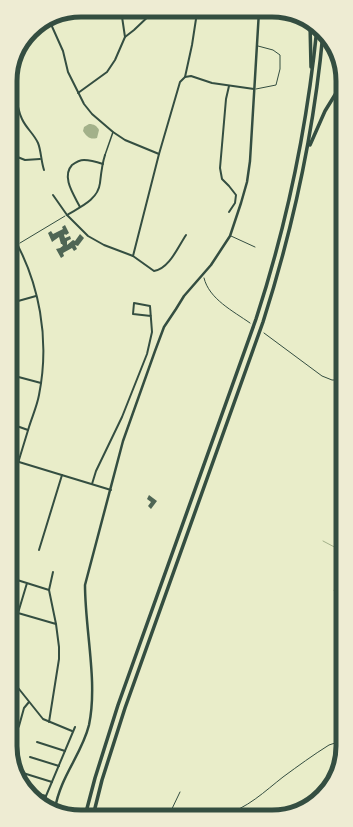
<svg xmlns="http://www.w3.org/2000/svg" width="353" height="827" font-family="Arial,sans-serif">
<rect width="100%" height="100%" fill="#e9edc9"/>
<path fill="#a3b18a" d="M89 124C94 124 97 126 99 130L97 138C90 140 87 137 83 131L84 127Z"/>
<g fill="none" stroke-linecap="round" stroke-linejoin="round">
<g stroke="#a3b18a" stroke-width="1">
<polyline points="323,541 342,551"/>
<polyline points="342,564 334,591 342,597"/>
</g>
</g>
<g fill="#4f6655">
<polygon points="65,225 69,233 66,235 65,234 63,236 64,235 65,238 70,236 71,239 67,241 67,245 73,240 75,241 80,234 84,238 78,246 75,245 77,249 74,251 72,248 63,253 64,256 61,258 56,249 60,248 64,245 63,246 62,244 61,244 59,237 52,242 48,233 51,231 53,234 63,229 62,227"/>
<polygon points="149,495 157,501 151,509 148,506 151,502 147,499"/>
</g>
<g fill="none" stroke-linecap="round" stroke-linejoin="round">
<g stroke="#344e41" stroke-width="1">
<polyline points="20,243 65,216"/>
<path d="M204 278C209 299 233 311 250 323"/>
<polyline points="264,333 322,376 332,380 342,380"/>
<polyline points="169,815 180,792"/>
<path d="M223 815C247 809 265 791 283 777 298 766 313 755 329 745L335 743 343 744"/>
</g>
<g stroke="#344e41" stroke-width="1">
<polyline points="256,89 276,85 280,69 280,55 273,50 258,46"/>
<polyline points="231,236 255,247"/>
</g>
<polyline stroke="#344e41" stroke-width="1.5" points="105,155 113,132"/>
<g stroke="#344e41" stroke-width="2">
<polyline points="121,10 125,37"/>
<polyline points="50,22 63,51 68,72 84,104 92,114 113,132 125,140 159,154"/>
<polyline points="185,77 191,76 212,83 254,89"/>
<polyline points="78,93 107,72 115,60 125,37 134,30 154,11"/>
<path d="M10 94C20 102 17 110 22 119 26 128 34 134 38 143 41 150 41 161 44 170"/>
<polyline points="10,154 25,160 40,159"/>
<path d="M53 195 67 215 88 236 104 245 133 256 154 271C169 269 178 247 186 235"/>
<path d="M80 207C74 195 61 177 72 165 76 162 79 160 84 160 90 160 97 162 103 164"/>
<polyline points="229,212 235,203 236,195 229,186 222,179 220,168 226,99 229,86"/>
<path d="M67 215C80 207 98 200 100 183 101 174 102 164 105 155"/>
<path d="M11 233C40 282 50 340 39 395 37 406 32 417 29 427 23 447 17 466 11 486"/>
<polyline points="11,248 17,244"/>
<polyline points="133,256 159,154 180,82 185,77 192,45 196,19 196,11"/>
<polyline points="11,303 36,296"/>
<polyline points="11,375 41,383"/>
<polyline points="11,424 28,430"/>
<polyline points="19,462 111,490"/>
<polyline points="92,484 96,471 122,417 147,354 152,332 150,306 134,303 133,314 151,316"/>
<polyline points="39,550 62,475"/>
<polyline points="14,579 49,590 56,624 18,613 27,583"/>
<polyline points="49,590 53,572"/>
<polyline points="12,612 18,613"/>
<polyline points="15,684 43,719 72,731"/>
<polyline points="49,722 59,659 59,647 56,624"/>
<polyline points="12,739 19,726 24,708 29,702"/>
<polyline points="37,742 65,751"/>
<polyline points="30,757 59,766"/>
<polyline points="23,773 52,782"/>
<polyline points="28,791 46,796"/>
<polyline points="45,804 46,796 75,727"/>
</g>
<path stroke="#344e41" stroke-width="2.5" d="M55 809C60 777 82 754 89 725 98 682 85 630 85 585L123 441 155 351 164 327 176 309 184 296 211 265 230 236 241 203 247 182 250 161 259 11"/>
<g stroke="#344e41" stroke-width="3.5">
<polyline points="310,24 311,67"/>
<polyline points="310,145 325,111 341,85"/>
<path d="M85 816 95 778 118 705 256 319C287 224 307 127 317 28"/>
<path d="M93 816 102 780 125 708 263 322C293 228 314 132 323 33"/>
</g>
</g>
<path d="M0 0H353V827H0ZM81 17H272A64 64 0 0 1 336 81V746A64 64 0 0 1 272 810H81A64 64 0 0 1 17 746V81A64 64 0 0 1 81 17Z" fill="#eeecd3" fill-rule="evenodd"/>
<path fill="none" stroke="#344e41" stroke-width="5" d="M81 17H272A64 64 0 0 1 336 81V746A64 64 0 0 1 272 810H81A64 64 0 0 1 17 746V81A64 64 0 0 1 81 17Z"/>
</svg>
